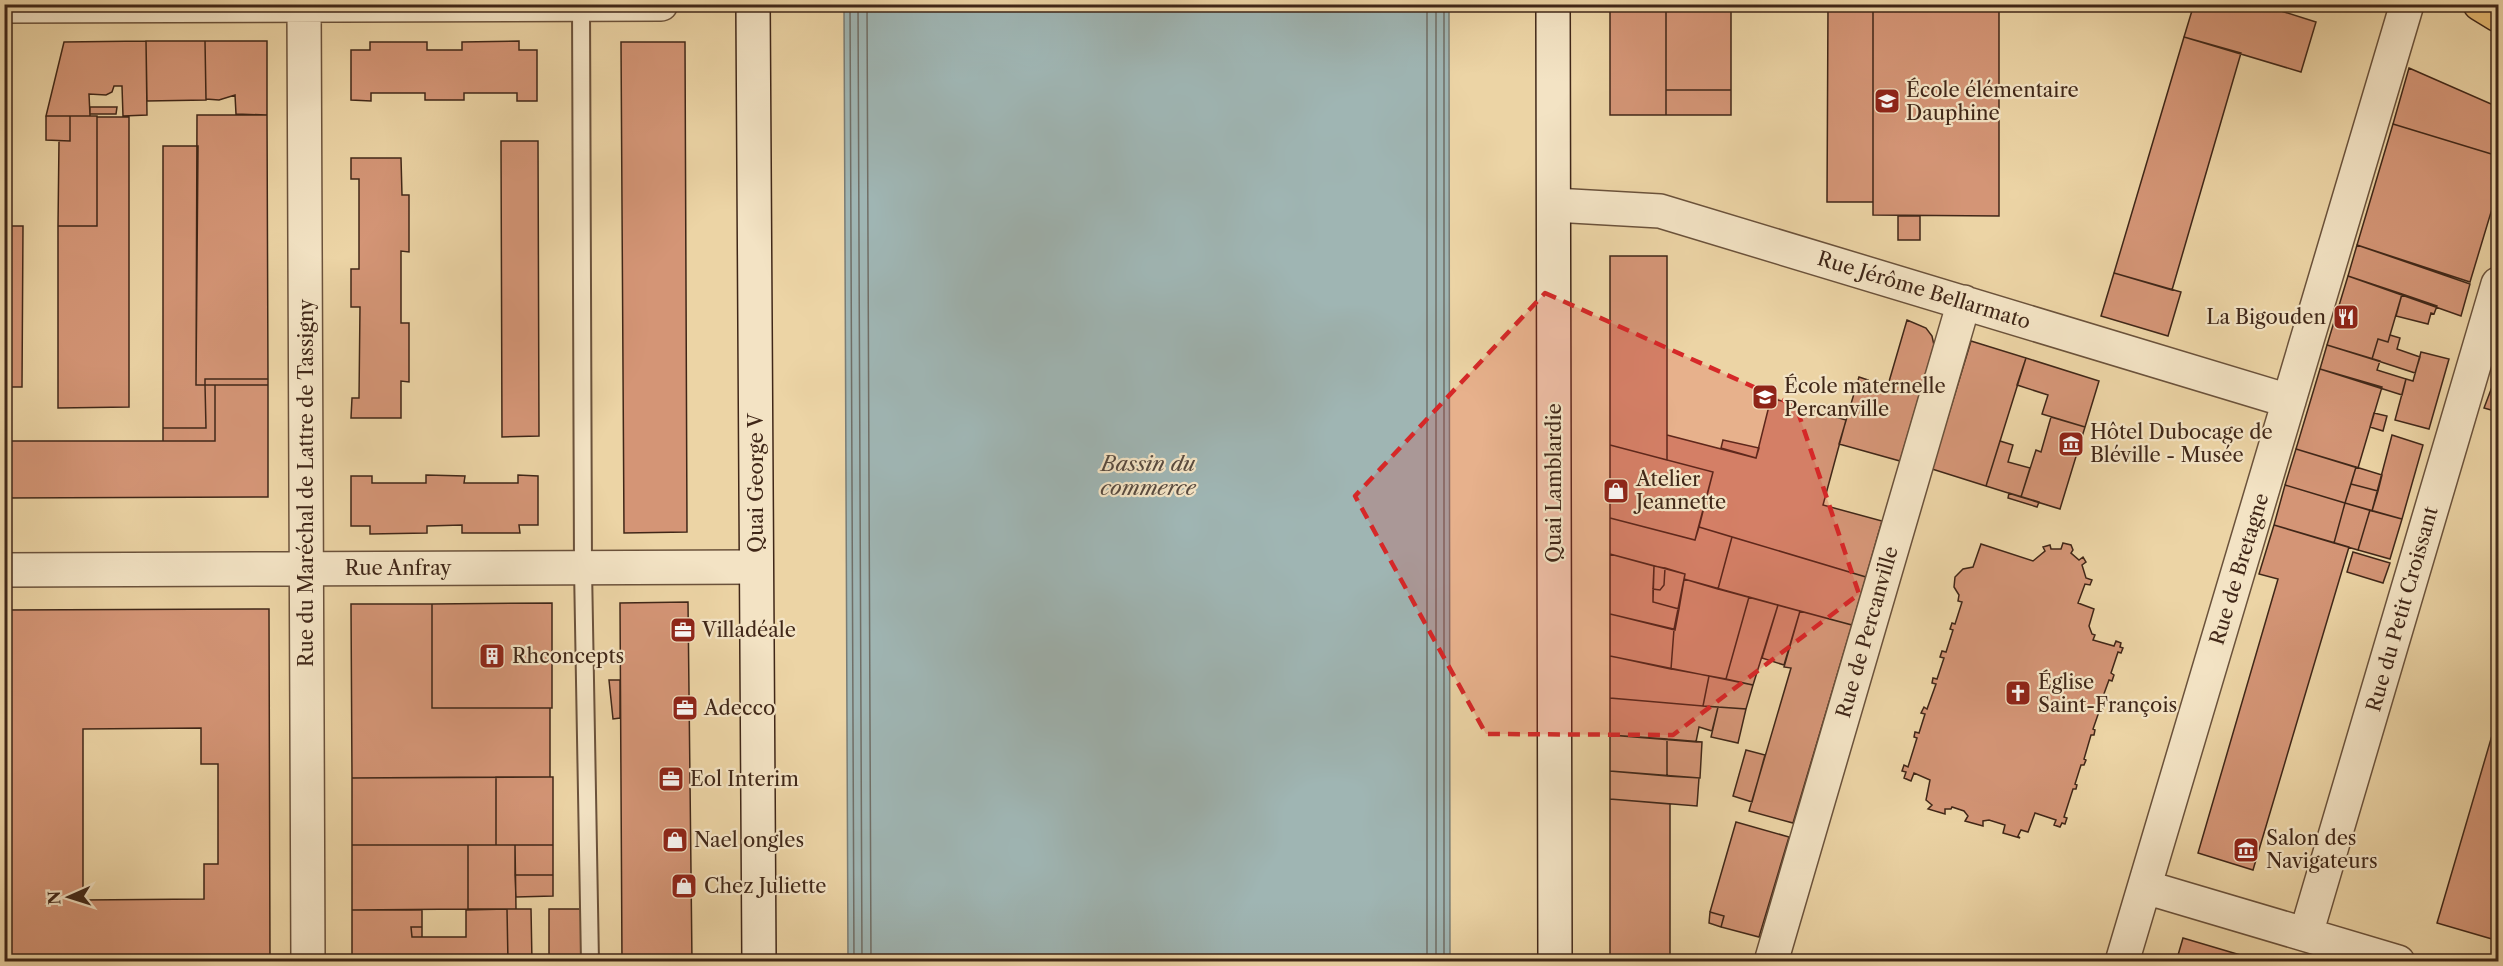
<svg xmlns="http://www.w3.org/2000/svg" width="2503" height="966" font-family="'Libre Caslon Text',serif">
<rect width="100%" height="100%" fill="#ecd4a5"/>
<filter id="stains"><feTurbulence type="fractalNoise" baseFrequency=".00333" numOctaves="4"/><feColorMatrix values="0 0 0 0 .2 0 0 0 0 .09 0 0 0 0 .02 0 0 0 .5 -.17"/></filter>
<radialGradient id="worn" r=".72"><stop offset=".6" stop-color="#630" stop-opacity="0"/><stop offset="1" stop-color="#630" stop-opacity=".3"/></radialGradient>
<path fill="#9fb5b3" stroke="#797c75" stroke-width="1.5" d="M844,5h605l1,956h-602z"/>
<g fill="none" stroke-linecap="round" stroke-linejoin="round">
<path stroke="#706e66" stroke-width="1.5" d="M850,4l4,958
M858,4l4,958
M867,4l4,958
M1427,4v958
M1436,4v958
M1444,4v958"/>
</g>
<path fill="#d49576" stroke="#402718" stroke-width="1.5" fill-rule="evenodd" d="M1610,4h56v111h-56z
M1873,4h126v212l-126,-1z
M2194,4h65l57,18 -15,50 -117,-35z
M1828,6h45v196h-46z
M1666,11h65v79h-65z
M2184,37l57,16 -69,237 -58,-17z
M146,41l1,74 -24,1 -1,-30h-8l-2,6 -6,3 -17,-1 1,22h-44l18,-74z
M146,41h59l1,59 -59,1z
M205,41h62v74l-31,-1 -1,-19 -16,5 -13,-1z
M519,41v9h18v51h-20v-8h-53v7h-39v-7h-54v8l-20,-1v-50h19v-8h57v8h35v-8z
M621,42h64l2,490 -63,1z
M2409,68l89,39v49l-105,-32z
M1666,90h65v25h-65z
M90,107h27l-1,7h-26z
M197,115h70l1,264h-63v6h-9z
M46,116h24v25l-24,-1z
M70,116h27v110h-39l1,-85h11z
M97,117h32v290l-71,1v-182h39z
M2393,124l105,32v33l-28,93 -113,-37z
M501,141h37l1,295 -37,1z
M163,146h35l-2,239h9l1,43h-43z
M351,158h50l1,37h7v57l-8,-1v72h8v59l-8,-1v37h-50l1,-20h7l1,-91h-9v-38h8v-90h-8z
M1898,216h22v24h-22z
M4,226h19l-1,161h-18z
M2357,245l113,39 -9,32 -113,-40z
M1610,256h57v204l-57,-15z
M2114,273l67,19 -13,44 -67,-20z
M2348,276l54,18 -14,48 -10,-3 -6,20 -45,-14z
M2402,294l35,12 -3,8 -3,-1 -3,11 -32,-8z
M1907,320l19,8 6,8 2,9 -34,116 -61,-17 20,-67 9,3 -1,3 16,4 1,-3 4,1z
M2390,335l10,3 -3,11 23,8 -5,16 -43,-14 6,-20 10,3z
M1971,341l55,17 -40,128 -54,-17z
M2327,345l53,16 -3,9 29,9 -4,16 -82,-26z
M2421,352l28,7 -20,70 -34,-9 11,-41 7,2z
M2026,358l73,23 -14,46 -43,-13 6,-19 -31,-10z
M2320,369l62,18 -24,81 -62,-19z
M205,379h63v6h-63z
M205,385h10v56h-52v-13h43z
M215,385h53v112l-264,1v-57h211z
M2492,387l6,2v23l-14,-4z
M1771,398l75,22 -23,85 59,16 -16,56 -167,-50 14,-55 -46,-12v-25l89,23z
M2374,413l13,3 -4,15 -13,-4z
M2051,417l34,10 -25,82 -39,-12 15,-47 5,2z
M2392,435l31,10 -21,74 -30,-8z
M1723,440l36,8 -3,10 -35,-10z
M2000,441l13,4 -5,17 22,6 -9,29 -35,-11z
M1610,445l103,27 -18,68 -85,-22z
M2296,449l60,18 -11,36 -60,-18z
M2356,467l26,8 -4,16 -27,-7z
M426,475l39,1 -1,7h54v-8l20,1v49h-19l1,8h-58v-8l-35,1v7l-57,1v-8h-19v-50h21v7h54z
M2351,484l27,7 -6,20 -27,-8z
M2285,485l60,18 -11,40 -60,-18z
M2009,493l30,9 -2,5 -29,-9z
M2345,503l25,7 -12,40 -24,-7z
M2370,510l32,9 -12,40 -32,-9z
M1610,518l85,22 4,-13 33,10 -14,52 -34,-10 1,-5 -75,-20z
M2274,525l75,22 -96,323 -55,-17 80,-274 -19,-5z
M1732,537l134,40 -14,48 -134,-36z
M2063,543l8,2 2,5 -2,3 8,7 4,-3 3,5 -4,3 4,13 6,2 -2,5 -5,-1 -7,19 16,6 -5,17 3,8 3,1 -2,5 21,6 2,-5 5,2 -1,4 3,1 -2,5 -3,-1 -7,21 3,2 -2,6 -3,-1 -8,22 3,1 -1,5 -2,-2 -8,23 2,1 -1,5h-3l-7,24 2,1 -2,5h-3l-6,19 2,1 -1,4h-3l-9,28 3,1 -2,6 -3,-1 -2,4 -6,-2 2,-5 -21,-7 -7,19 -7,-2 -3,6 2,2 -17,-5 2,-8 -16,-5 -6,1v5l-18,-5 3,-5 -4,-5 -12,-4 -1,2h-6v5l-17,-5 4,-4 -6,-5 4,-20 -16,-7 -3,8 -7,-3 2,-6 -4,-1 2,-6 4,2 9,-29 -3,-1 1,-5 4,1 6,-19 -4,-1 3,-6 3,2 9,-25 -4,-1 1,-5 4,1 7,-21 -4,-1 2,-6 4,1 7,-22 -3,-1 2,-6 3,1 7,-22 -4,-1 1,-6 -5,-8 1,-10 8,-8 10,-2 8,-23 52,17 12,-10 -2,-4 7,-2 1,4h10z
M2353,552l37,11 -7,20 -36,-11z
M1610,554l44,12 -1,36 26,7 -4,21 -65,-16z
M1654,566l11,2 -1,17 -4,5 -7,-1z
M1665,568l20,6 -6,35 -26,-7v-13l7,1 4,-5z
M1684,579l65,18 -23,82 -55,-10 3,-40z
M1749,597l29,8 -25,80 -27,-6z
M688,602l4,360h-70l-2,-359z
M552,603v105h-120v-104z
M351,604h81v104h118v69l-198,1z
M1778,605l22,6 -16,54 -22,-7z
M269,609l1,353h-266v-352zM201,728v36h17v100h-14v35l-121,1v-171z
M1800,611l52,14 -59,198 -44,-12 42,-143 -7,-1z
M1610,614l64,15 -3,40 -61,-13z
M1610,656l99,20 -6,30 -93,-8z
M1709,676l44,9 -7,24 -43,-3z
M609,680h11v38l-7,1z
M1610,698l93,8 15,1 -6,24 -13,-4 -3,15 -86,-7z
M1718,707l28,2 -8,34 -27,-6z
M2498,715v202l-6,22 -55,-16z
M1610,735l57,4v37l-57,-5z
M1667,739l35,3 -2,36 -33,-2z
M1746,750l19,5 -13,47 -19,-6z
M1610,771l89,7 -2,28 -87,-7z
M496,777h57v68h-57z
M496,777v68h-144v-67z
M1610,799l60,5v158h-60z
M1736,822l53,15 -30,100 -38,-10 3,-11 -14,-4z
M352,845h116v64l-116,1z
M468,845h47l1,64h-48z
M515,845h38v30h-38z
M515,875h38v21l-37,1z
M507,909h24l1,53h-24z
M507,909l1,53h-156v-52h70v17h-11l1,10h54v-27z
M549,909h34v53h-34z
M1710,912l14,4 -3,11 -12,-4z
M411,927h11v10h-10z
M2183,938l81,24h-88z
M1670,957h38v5h-38z"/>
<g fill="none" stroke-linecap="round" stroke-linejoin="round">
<g stroke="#6b523b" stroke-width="20">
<path id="lane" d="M581,4l2,564 7,394"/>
</g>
<g stroke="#6b523b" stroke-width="36">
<path id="street" d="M304,4l4,958
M4,6l657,-2
M1554,205l106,6 629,190
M4,570l752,-3
M2145,887l253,75
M2306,934l192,-650
M1771,962l193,-660
M2122,962l285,-958"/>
</g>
<g stroke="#402718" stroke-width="36">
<path id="secondary" d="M753,4l6,958
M1553,4l2,958"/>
</g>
<g stroke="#402718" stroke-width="36">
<path id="primary" d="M2480,4l18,11"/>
</g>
<use href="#lane" stroke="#f3e3c4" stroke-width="16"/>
<use href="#street" stroke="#f3e3c4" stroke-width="33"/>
<use href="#secondary" stroke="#f3e3c4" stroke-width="33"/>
<use href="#primary" stroke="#e6ba72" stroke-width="33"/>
</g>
<path fill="#d62828" fill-opacity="0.2" stroke="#d62828" stroke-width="4.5" stroke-dasharray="12 8" stroke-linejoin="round" d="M1545,293l251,113 63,188 -186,141 -187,-1 -131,-238z"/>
<defs>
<g id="school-square" transform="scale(1.35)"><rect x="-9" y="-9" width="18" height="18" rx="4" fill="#8f2418" stroke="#f3e3c4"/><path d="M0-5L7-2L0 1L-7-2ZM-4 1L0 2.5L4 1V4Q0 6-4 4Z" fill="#fff"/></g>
<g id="restaurant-square" transform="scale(1.35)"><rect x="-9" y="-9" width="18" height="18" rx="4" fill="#8f2418" stroke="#f3e3c4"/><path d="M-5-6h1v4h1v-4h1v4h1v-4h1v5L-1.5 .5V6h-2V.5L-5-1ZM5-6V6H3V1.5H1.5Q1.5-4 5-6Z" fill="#fff"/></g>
<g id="museum-square" transform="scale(1.35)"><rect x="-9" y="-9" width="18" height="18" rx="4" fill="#8f2418" stroke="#f3e3c4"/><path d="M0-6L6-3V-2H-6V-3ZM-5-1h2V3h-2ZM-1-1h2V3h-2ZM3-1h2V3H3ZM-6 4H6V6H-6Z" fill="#fff"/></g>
<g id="shop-square" transform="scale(1.35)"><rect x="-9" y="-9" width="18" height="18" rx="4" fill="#8f2418" stroke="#f3e3c4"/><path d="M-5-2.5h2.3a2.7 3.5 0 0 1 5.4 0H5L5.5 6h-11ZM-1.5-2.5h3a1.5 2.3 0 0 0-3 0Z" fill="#fff"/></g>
<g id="office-square" transform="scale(1.35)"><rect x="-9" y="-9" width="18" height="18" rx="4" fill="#8f2418" stroke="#f3e3c4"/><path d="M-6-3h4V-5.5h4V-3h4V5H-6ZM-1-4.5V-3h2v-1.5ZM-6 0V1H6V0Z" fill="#fff"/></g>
<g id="building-square" transform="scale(1.35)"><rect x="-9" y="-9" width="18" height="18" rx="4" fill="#8f2418" stroke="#f3e3c4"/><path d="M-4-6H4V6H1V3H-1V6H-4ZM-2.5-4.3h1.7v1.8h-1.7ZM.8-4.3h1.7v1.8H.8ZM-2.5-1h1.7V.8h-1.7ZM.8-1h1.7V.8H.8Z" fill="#fff"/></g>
<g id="church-square" transform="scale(1.35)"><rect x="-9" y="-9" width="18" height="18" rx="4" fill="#8f2418" stroke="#f3e3c4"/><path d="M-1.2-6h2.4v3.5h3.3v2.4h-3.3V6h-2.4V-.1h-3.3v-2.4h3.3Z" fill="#fff"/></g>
</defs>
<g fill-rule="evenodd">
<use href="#school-square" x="1887" y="101"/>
<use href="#restaurant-square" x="2346" y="317"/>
<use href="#school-square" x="1765" y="397"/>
<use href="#museum-square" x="2071" y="444"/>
<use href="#shop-square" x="1616" y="491"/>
<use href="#office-square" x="683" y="630"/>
<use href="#building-square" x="492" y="656"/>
<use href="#church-square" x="2018" y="693"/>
<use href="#office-square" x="685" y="708"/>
<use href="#office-square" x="671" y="779"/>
<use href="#shop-square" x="675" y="840"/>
<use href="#museum-square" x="2246" y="850"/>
<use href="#shop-square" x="684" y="886"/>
</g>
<g text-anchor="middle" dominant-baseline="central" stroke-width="4.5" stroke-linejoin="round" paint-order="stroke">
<g font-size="20" fill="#402718" stroke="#f3e3c4" text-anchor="start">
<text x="1906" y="90">École élémentaire<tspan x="1906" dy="23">Dauphine</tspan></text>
<text x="2326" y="317" text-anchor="end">La Bigouden</text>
<text x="1784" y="386">École maternelle<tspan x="1784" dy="23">Percanville</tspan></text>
<text x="2090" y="432">Hôtel Dubocage de<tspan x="2090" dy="23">Bléville - Musée</tspan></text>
<text x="1636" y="479">Atelier<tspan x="1636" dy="23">Jeannette</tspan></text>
<text x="702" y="630">Villadéale</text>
<text x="512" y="656">Rhconcepts</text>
<text x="2038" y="682">Église<tspan x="2038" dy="23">Saint-François</tspan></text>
<text x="704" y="708">Adecco</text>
<text x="690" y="779">Eol Interim</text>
<text x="2266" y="838">Salon des<tspan x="2266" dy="23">Navigateurs</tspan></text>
<text x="694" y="840">Nael ongles</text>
<text x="704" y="886">Chez Juliette</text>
</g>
<g font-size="20" fill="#402718" stroke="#f3e3c4">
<text transform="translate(1924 290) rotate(17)">Rue Jérôme Bellarmato</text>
<text transform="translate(306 483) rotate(-90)">Rue du Maréchal de Lattre de Tassigny</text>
<text transform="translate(756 483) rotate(-90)">Quai George V</text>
<text transform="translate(1554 483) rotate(-90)">Quai Lamblardie</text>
<text x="398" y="568">Rue Anfray</text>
<text transform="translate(2239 569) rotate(-73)">Rue de Bretagne</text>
<text transform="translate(2402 609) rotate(-74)">Rue du Petit Croissant</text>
<text transform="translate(1867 632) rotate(-74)">Rue de Percanville</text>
</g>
<g font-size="21" font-style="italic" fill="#584a3f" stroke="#f3e3c4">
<text x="1148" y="463">Bassin du<tspan x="1148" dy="24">commerce</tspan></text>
</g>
</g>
<rect width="2503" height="966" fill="none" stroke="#ecd4a5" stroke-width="24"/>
<rect x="6" y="6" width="2491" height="954" fill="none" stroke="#402718" stroke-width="3"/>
<rect x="12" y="12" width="2479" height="942" fill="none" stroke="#402718" stroke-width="1.5"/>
<g transform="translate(69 897) rotate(267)" stroke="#f3e3c4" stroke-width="4.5" paint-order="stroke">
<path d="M0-4.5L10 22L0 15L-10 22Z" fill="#402718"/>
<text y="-9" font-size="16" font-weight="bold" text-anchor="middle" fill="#402718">N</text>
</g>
<rect width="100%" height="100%" filter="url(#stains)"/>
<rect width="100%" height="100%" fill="url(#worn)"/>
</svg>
